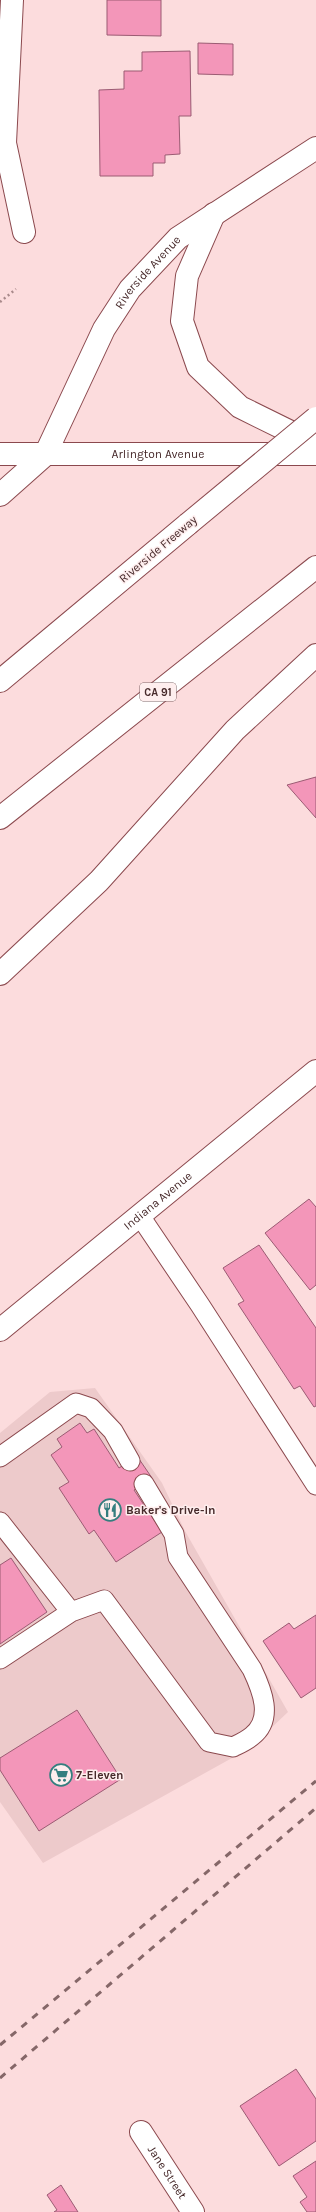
<svg xmlns="http://www.w3.org/2000/svg" width="316" height="2212" font-family="Karla,sans-serif">
<rect width="100%" height="100%" fill="#fcdcdd"/>
<path fill="#edcacb" d="M95,1388l67,95 23,48 103,181 -38,36 -207,115 -43,-61v-369l50,-41z"/>
<path fill="#f396b9" stroke="#9b5b73" d="M107,0h54v36l-54,-1z
M198,43l35,1v31l-35,-1z
M190,51l1,65h-12l1,38 -15,1v8h-12v13h-53l-1,-86 25,-1v-18h18v-19z
M316,777v41l-29,-33z
M309,1199l7,8v78l-6,5 -45,-57z
M259,1245l57,83v78l-2,1 -14,-21 -6,3 -56,-85 6,-3 -21,-33z
M80,1423l7,10 7,-4 25,39 18,-12 15,22 -18,12 28,42 -46,30 -22,-32 -5,4 -30,-46 10,-6 -18,-27 11,-8 -5,-8z
M11,1558l36,54 -47,32v-79z
M316,1615v73l-15,10 -38,-57 26,-18 5,6z
M77,1710l44,69 -82,52 -39,-61v-12z
M296,2069l20,30v42l-37,25 -39,-60z
M316,2161v51h-9l-7,-10 7,-5 -14,-21z
M61,2185l17,27h-24l3,-2 -10,-15z"/>
<g fill="none" stroke-linecap="round" stroke-linejoin="round">
<g stroke="#8b494e" stroke-width="21">
<path id="lane" d="M140,1216l60,89 116,180
M0,1457l76,-54 15,5 22,23 17,30
M0,1522l71,90 -71,47
M71,1612l33,-12 105,142 24,5c6,-3 13,-6 19,-11 22,-17 10,-46 0,-67l-74,-112 -4,-23 -30,-50"/>
</g>
<g stroke="#8b494e" stroke-width="24">
<g id="street">
<path d="M12,0l-7,143 19,89"/>
<path id="s1" d="M141,2132l52,80"/>
</g>
</g>
<g stroke="#8b494e" stroke-width="24">
<g id="primary">
<path d="M214,214l-27,62 -5,45 16,46 42,40 71,35"/>
<path id="s2" d="M0,454h316"/>
<path id="s3" d="M45,455l59,-126 26,-40 48,-51 138,-90"/>
<path id="s4" d="M0,1330l316,-259"/>
</g>
</g>
<g stroke="#8b494e" stroke-width="24">
<path id="highway" d="M0,495l45,-40
M0,681l188,-157
M0,818l316,-251
M0,974l99,-93 136,-151 81,-75"/>
</g>
<path stroke="#a98a8b" stroke-width="2.5" stroke-dasharray="2 3" stroke-linecap="butt" d="M0,302l16,-13"/>
<use href="#lane" stroke="#fff" stroke-width="19"/>
<use href="#street" stroke="#fff" stroke-width="22"/>
<use href="#primary" stroke="#fff" stroke-width="22"/>
<use href="#highway" stroke="#fff" stroke-width="22"/>
<path stroke="#856768" stroke-width="3" stroke-dasharray="7 7" stroke-linecap="butt" d="M0,2045l316,-264
M0,2078l316,-270"/>
<g stroke="#8b494e" stroke-width="24" stroke-linecap="butt">
<path id="highway-bridge" d="M188,524l128,-106"/>
</g>
<use href="#highway-bridge" stroke="#fff" stroke-width="22"/>
</g>
<defs>
<g id="restaurant-ring" transform="scale(1.15)"><circle r="9.5" fill="#feeeee" stroke="#357e7f" stroke-width="1.5"/><path d="M-5-6h1v4h1v-4h1v4h1v-4h1v5L-1.5 .5V6h-2V.5L-5-1ZM5-6V6H3V1.5H1.5Q1.5-4 5-6Z" fill="#357e7f"/></g>
<g id="supermarket-ring" transform="scale(1.15)"><circle r="9.5" fill="#feeeee" stroke="#357e7f" stroke-width="1.5"/><path d="M-6-5.5h2.5l.6 2H6L4.5 2H-2.5L-4.4-4H-6ZM-1.5 3.2a1.3 1.3 0 1 0 .1 0ZM3 3.2a1.3 1.3 0 1 0 .1 0Z" fill="#357e7f"/></g>
</defs>
<g fill-rule="evenodd">
<use href="#restaurant-ring" x="110" y="1510"/>
<use href="#supermarket-ring" x="61" y="1775"/>
</g>
<g text-anchor="middle" dominant-baseline="central" stroke-width="3" stroke-linejoin="round" paint-order="stroke">
<rect fill="#feeeee" stroke="#7e6566" stroke-width="1" x="140" y="683" width="36" height="18" rx="3"/>
<g font-size="11" font-weight="bold" fill="#472a2b">
<text x="158" y="692">CA 91</text>
</g>
<g font-size="12" fill="#472a2b" stroke="#feeeee">
<text stroke="none"><textPath href="#s3" startOffset="211">Riverside Avenue</textPath></text>
<text stroke="none"><textPath href="#s2" startOffset="158">Arlington Avenue</textPath></text>
<text transform="translate(158 549) rotate(-40)">Riverside Freeway</text>
<text stroke="none"><textPath href="#s4" startOffset="204">Indiana Avenue</textPath></text>
<text stroke="none"><textPath href="#s1" startOffset="48">Jane Street</textPath></text>
</g>
<g font-size="12" font-weight="bold" fill="#472a2b" stroke="#feeeee" text-anchor="start">
<text x="126" y="1510">Baker's Drive-In</text>
<text x="76" y="1775">7-Eleven</text>
</g>
</g>
</svg>
